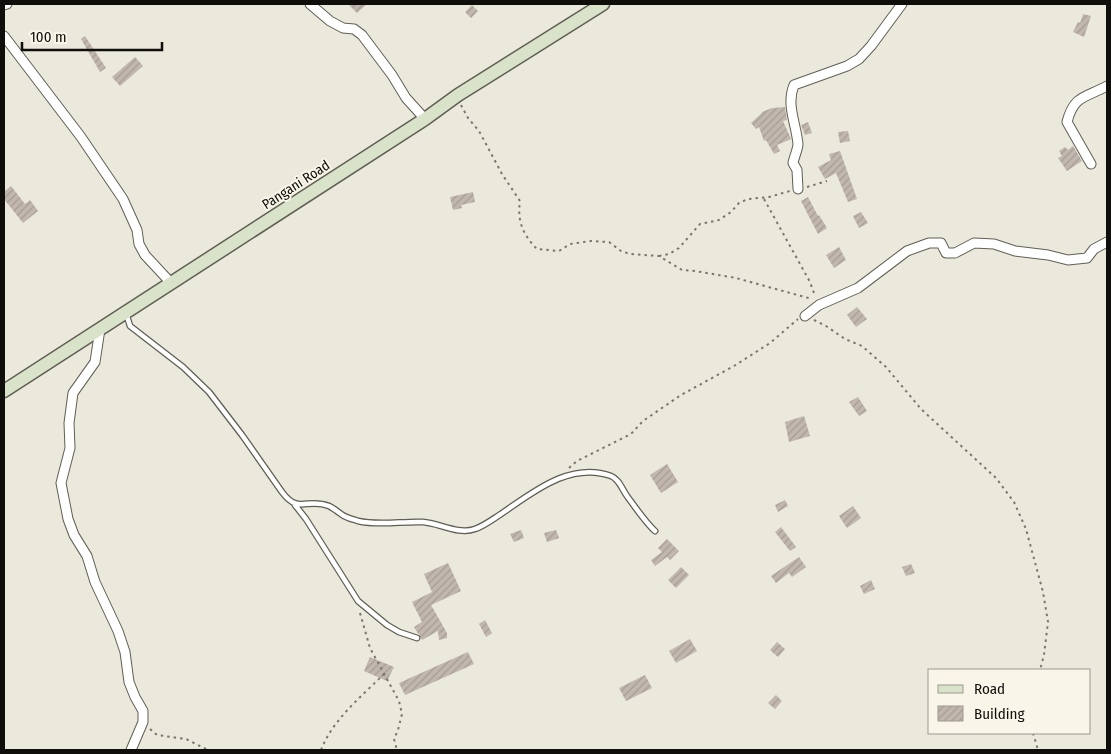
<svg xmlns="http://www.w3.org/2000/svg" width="1111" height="754" font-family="'Fira Sans Condensed',sans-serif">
<defs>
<pattern id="building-hatch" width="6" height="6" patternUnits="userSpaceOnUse" patternTransform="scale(1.25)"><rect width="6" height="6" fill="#c1b7ae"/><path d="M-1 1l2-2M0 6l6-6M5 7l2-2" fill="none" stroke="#a59c94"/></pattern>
</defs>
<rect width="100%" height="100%" fill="#ebe8dc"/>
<path fill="url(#building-hatch)" d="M348,4h19l-10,9z
M472,5l6,6 -7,7 -6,-6z
M1083,14l8,2 -7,21 -11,-5 5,-10 2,1z
M85,36l21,32 -6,4 -19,-33z
M135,57l8,9 -23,20 -8,-9z
M785,107l2,13 -4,1 8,18 -14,6 3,6 -6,3 -8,-14 -2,1 -5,-14 -3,2 -5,-6 11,-10v-1l10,-4z
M808,122l4,11 -7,2 -4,-10z
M848,131l2,10 -10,2 -2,-11z
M1073,146l9,15 -15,10 -9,-13 4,-2 -3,-5 6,-4 3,3z
M840,151l17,48 -9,3 -12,-29 -11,6 -7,-12 13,-7 -2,-6z
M11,186l14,18 5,-4 8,11 -15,12 -19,-24v-7z
M473,192l2,10 -14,3 1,3 -9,2 -3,-13z
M808,197l10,19 1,-1 8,13 -9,6 -17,-33z
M861,212l7,11 -9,5 -6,-12z
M839,247l7,13 -12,8 -8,-13z
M857,307l10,12 -11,8 -9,-12z
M858,397l9,14 -8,5 -10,-14z
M804,416l6,20 -21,6 -4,-20z
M667,464l11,18 -17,11 -11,-18z
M785,500l3,6 -10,6 -3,-7z
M853,506l8,12 -14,10 -8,-12z
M781,527l15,20 -6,4 -15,-19z
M521,530l3,8 -10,4 -4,-8z
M556,530l3,8 -12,4 -3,-9z
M667,539l12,12 -9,9 -3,-3 -12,9 -4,-6 11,-8 -4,-4z
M799,557l7,10 -14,10 -3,-4 -13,10 -5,-7z
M448,563l13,28 -30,14 16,28v5l-8,2 -1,-9 -16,9 -8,-13 8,-5 -10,-20 20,-10 -8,-18z
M911,564l4,9 -9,3 -4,-9z
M681,567l8,8 -13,13 -8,-8z
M871,580l4,9 -11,5 -4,-8z
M485,620l7,13 -6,4 -7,-13z
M690,639l7,12 -21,12 -7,-12z
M777,642l8,7 -7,8 -8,-7z
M468,652l6,12 -69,31 -6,-12z
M370,657l24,10 -7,14 -23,-10z
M645,675l7,13 -26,13 -7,-13z
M776,695l6,6 -7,8 -7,-6z"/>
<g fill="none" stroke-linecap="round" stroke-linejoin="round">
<g stroke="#615e54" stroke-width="7">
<path id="service" d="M126,313l4,13 53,41 26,25 33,43 40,57c17,23 25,5 47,14 4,2 8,5 12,8 5,4 11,5 17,7 21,5 44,0 65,1 16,1 35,13 52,7 9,-3 18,-10 26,-15 31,-21 69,-53 110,-38 8,3 11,13 16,20 8,11 19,27 28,35
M295,505l11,14 52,82 29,24 12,7 18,6"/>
</g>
<g stroke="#615e54" stroke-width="11">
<path id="minor" d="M310,4l20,17 13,7 11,1 8,6 30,40 14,23 19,21
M4,5l3,-1
M4,36l77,101 42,62 14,31 2,14 6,11 26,28
M1091,164l-24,-42c7,-27 18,-24 40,-36
M798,189l-1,-19 -4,-7c1,-6 5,-14 5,-19 -2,-21 -12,-39 -4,-59l53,-19 12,-7 12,-13 31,-42
M805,316l14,-11 39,-17 49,-37 22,-8h12l5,10h9l19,-10 20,1 21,7 33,4 20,5 19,-2 7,-9 13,-7
M100,329l-5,33 -22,31 -4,30 1,25 -9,35 7,36 6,16 13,21 8,26 23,49 7,21 4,30 6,15 8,14v11l-12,28"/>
</g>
<g stroke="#615e54" stroke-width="15">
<path id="secondary" d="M4,391l421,-272 33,-24 145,-91"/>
</g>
<path stroke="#79776f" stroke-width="2" stroke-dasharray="2.5 4" stroke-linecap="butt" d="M461,105l7,13 11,13 23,43 18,27c-3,20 3,34 17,48l22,2 11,-7 21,-3 18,1 12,9 9,3 29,2 23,14 13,1 41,7 76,21
M807,187l20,-6
M764,199l46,83 5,14
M659,256l10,-2 10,-6 21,-24 19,-4 12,-8 8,-9 9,-4 21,-2 21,-6
M814,320l12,6 19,13 17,7 24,21 35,42 75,69 18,24 12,27 17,63 5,30 -4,33 -4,15
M569,468l8,-7 54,-27 12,-13 38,-26 53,-29 36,-23 28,-24
M360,613l10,35 29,53 3,13 -4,16 -4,9 3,11
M150,729l7,6 29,4 22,11
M1033,733l5,17
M321,750c12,-31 41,-54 64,-77"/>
<use href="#service" stroke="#fff" stroke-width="4.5"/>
<use href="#minor" stroke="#fff" stroke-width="9"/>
<use href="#secondary" stroke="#d8e3c9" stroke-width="12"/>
</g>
<g text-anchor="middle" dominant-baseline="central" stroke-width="4" stroke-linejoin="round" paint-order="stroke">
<g font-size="14" fill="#0f0e0a" stroke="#f9f6e9">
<text transform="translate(296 185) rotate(-33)">Pangani Road</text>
</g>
</g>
<rect width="1111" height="754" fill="none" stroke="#0f0e0a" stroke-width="10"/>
<rect x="928" y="669" width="162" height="65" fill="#f9f6e9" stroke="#9b9990"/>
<rect x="938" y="685" width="25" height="8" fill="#d8e3c9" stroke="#9b9990"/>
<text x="974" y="694" font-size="15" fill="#0f0e0a">Road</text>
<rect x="938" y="706" width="25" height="15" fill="url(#building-hatch)" stroke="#9b9990"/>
<text x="974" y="719" font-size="15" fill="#0f0e0a">Building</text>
<path d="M22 42v8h140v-8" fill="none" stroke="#0f0e0a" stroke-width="2.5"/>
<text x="30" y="42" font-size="15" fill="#0f0e0a" stroke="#f9f6e9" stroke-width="4" paint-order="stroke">100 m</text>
</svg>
